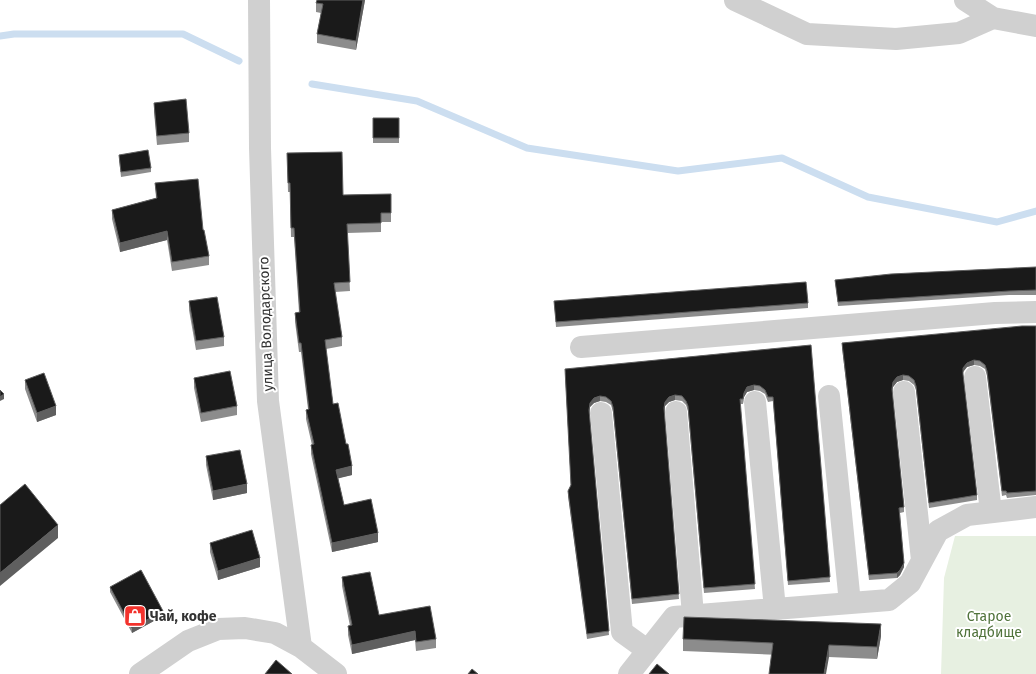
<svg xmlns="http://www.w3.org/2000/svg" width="1036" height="674" font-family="'Fira Sans',sans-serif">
<rect width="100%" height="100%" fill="#fff"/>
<path fill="#e7f0e1" d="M955,536h81v138h-95l3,-96z"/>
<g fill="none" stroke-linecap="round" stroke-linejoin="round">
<path stroke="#ccdef0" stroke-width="7" d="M0,36l14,-2h169l56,27
M312,84l105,17 110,47 151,23 104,-13 86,39 129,25 39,-11"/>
<path stroke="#d0d0d0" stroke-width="22" d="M259,0l1,148 8,253 33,246
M735,0l72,34 89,5 63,-6 34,-15
M965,0l28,18 43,8
M581,347l414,-34 41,-1
M975,377l16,135
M904,392l18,168
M829,396l21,207
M755,402l20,207
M676,412l17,203
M601,413l21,219 25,18
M140,674l48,-33 30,-12 27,-1 30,5 26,14 35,27
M629,674l45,-57 215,-17 21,-17 28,-52 29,-16 69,-8"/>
</g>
<path fill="#8c8c8c" d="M365,0l-9,50 -39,-7v-9l4,-21 -5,-1v-9z
M154,103l35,30v9l-32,3 -3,-33z
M373,118h26v25h-26z
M287,153l56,42 48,-1v28h-10v10l-34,1 3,58 -15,1 7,45v9l-16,3 7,55 19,71 -14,3 6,27 34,37 -46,10 -21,-98v-9h1l-6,-26v-9l2,-1 -7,-57h-2l-4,-30v-9l4,-1 -5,-75h-3l-1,-45h-2z
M119,155l32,13v4l-30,5 -2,-18z
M155,183l48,47 6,26v9l-37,6 -5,-31 -47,12 -8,-33v-9l44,-12z
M1036,267v28h-27l-171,11 -3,-26z
M189,301l35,36v9l-28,4 -7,-40z
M554,301l254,2v5l-252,19z
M1036,326v169l-29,3 -1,-3 -4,1 -15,-120 -2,-7 -5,-3 -6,-1 -7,2 -4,5v4l14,119v5l-48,8 -13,-118 -2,-5 -5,-4 -6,-1 -6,2 -4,5 -1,5 12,115v5l-4,1 4,54 -4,8 -3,3 -28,2 -27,-233v-4z
M811,345l19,237 -42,3 -15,-184 -5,1 -3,-8 -5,-3 -6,-1 -7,2 -3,5 -1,7h-3l15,185 -51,4 -16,-182 -2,-6 -4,-4 -7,-1 -6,2 -4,4 -1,6 15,187 -47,5 -19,-192 -2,-7 -5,-3 -6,-1 -6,2 -4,4 -1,6 20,222 -22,4 -19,-143v-5l3,-6 -6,-112z
M194,378l43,28v9l-36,7 -7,-34z
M25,380l31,35 -19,7 -12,-33z
M206,456l41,37 -34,7 -7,-35z
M210,543l50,24 -42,13 -8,-28z
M342,577l37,38 57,24v9l-20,3 -1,-11 -63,14 -4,-19v-9h2l-8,-40z
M110,587l53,29 -31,17 -22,-41z
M881,636l-4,23 -194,-8v-12z"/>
<path fill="#5f5f5f" d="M363,0h2l-9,50v-9z
M167,231v9l-47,12v-9z
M974,360v5l-7,2 -4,5v6v-10l4,-5z
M903,375v5l-6,2 -4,5 -1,6 1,-11 4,-5z
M754,385v5l-7,2 -3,5 -1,7 1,-11 3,-6z
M4,394v5l-4,2v-4z
M675,395v5l-6,2 -4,4 -1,7v-5l1,-6 4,-5z
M600,396v5l-6,2 -4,4 -1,7v-4l1,-7 4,-5z
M56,406v9l-19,7v-9z
M352,466v9l-16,4v-9z
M247,484v9l-34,7v-9z
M58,525v13l-58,48v-13z
M378,533v9l-46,10v-9z
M260,558v9l-42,13v-9z
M904,563v4l-4,8 -3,3v-5z
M163,611v5l-31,17v-5z
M881,624v12l-4,23v-12z
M415,631v9l-63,14v-9z
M829,645v12l-3,17h-2z"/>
<path fill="#1a1a1a" stroke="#5f5f5f" d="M317,0h46l-7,41 -39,-7 6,-30 -7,-1z
M186,99l3,34 -32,3 -3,-33z
M373,118h26v20h-26z
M148,150l3,18 -30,4 -2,-17z
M342,152l1,43 48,-1v19h-10v10l-34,1 3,58 -16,1 8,54 -17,3 8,64 5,-1 8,41h2l4,22 -16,4 8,35 27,-6 7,34 -46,10 -21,-98 3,-1 -8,-34 3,-1 -8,-66h-2l-4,-30 5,-1 -6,-84h-3l-1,-45h-2l-1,-30z
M198,179l5,51h1l5,26 -37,6 -5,-31 -47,12 -8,-33 45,-12 -2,-15z
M1036,267v23l-27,1 -171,11 -3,-22 56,-6z
M806,282l2,21 -252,19 -2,-21z
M217,297l7,40 -28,4 -7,-40z
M1022,326h14v165l-29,2 -1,-2h-4l-15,-120 -2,-6 -5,-4 -6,-1 -7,3 -4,5v6l14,121 -48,8 -13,-117 -2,-6 -5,-4 -6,-1 -6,2 -4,5 -1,7 12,118 -5,1 5,55 -4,7 -3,3 -28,2 -27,-232z
M811,345l19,232 -42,4 -15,-184h-5l-3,-7 -5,-4 -6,-1 -7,2 -3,6 -1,6h-3l15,185 -51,4 -16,-182 -2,-5 -4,-5 -7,-1 -6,2 -4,5 -1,6 15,186 -47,5 -19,-192 -2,-6 -5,-4 -6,-1 -6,2 -4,5 -1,7 20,221 -22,3 -19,-143 3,-6 -6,-116z
M230,371l7,35 -36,7 -7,-35z
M44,373l12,33 -19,7 -12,-33z
M0,390l4,4 -4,3z
M240,450l7,34 -34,7 -7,-35z
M25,484l33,41 -58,48v-68z
M252,530l8,28 -42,13 -8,-28z
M141,570l22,41 -31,17 -22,-41z
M370,572l9,43 51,-9 6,33 -20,3 -1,-11 -63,14 -4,-19 4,-1 -10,-48z
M684,617l197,7 -4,23 -48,-2 -5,29h-55l4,-31 -90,-4z
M276,660l16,14h-27z
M657,664l12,10h-20z
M472,669l6,5h-10z"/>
<defs>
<g id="shop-square" transform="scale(1.15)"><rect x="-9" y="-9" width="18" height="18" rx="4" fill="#f2322c" stroke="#fff"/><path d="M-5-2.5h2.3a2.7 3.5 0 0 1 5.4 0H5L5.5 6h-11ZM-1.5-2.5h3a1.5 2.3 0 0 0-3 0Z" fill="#fff"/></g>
</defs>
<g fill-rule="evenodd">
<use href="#shop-square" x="135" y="616"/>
</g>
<g text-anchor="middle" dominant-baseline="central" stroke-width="4" stroke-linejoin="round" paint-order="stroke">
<g font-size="14" fill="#333" stroke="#fff">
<text transform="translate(266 324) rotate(-92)">улица Володарского</text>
</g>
<g font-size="14" font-weight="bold" fill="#333" stroke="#fff" text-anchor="start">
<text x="150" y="616">Чай, кофе</text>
</g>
<g font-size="14" fill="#50733b" stroke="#fff">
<text x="989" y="616">Старое<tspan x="989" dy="16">кладбище</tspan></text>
</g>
</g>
</svg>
